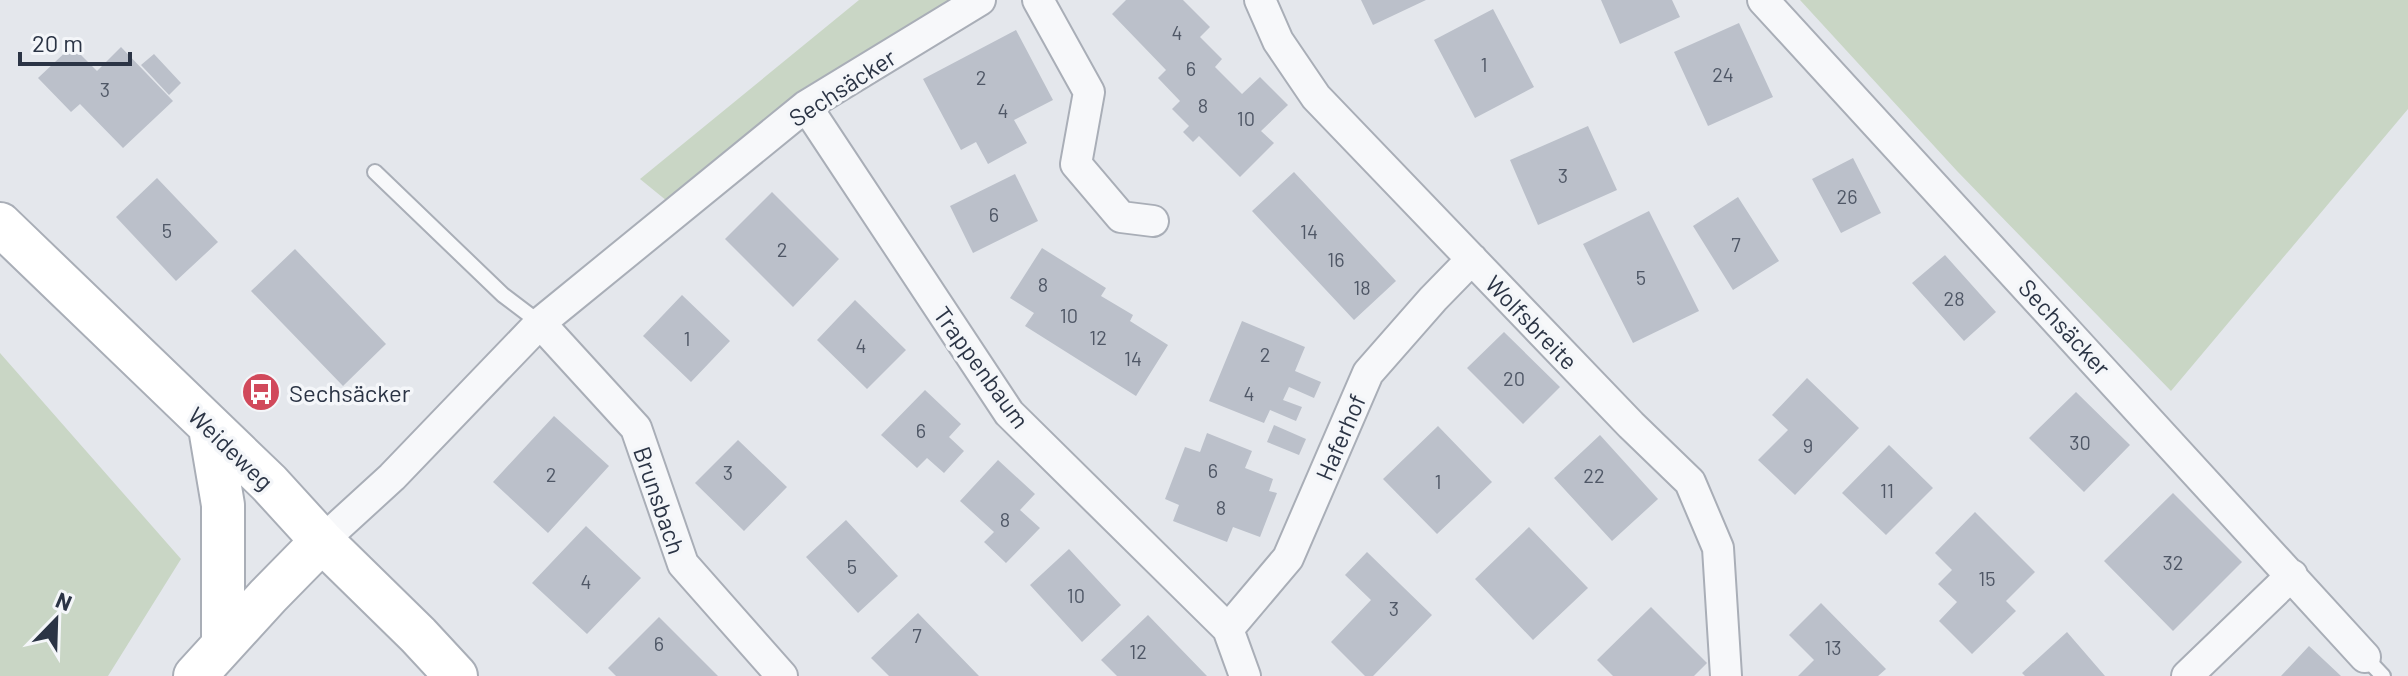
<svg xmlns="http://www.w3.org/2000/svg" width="2408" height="676" font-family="Barlow,sans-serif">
<rect width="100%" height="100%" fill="#e4e7ec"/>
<path fill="#c9d6c5" d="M859,0h93l-150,89 -135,112 -27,-22z
M1800,0h608v109l-237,282 -214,-220z
M0,353l181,206 -73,117h-108z"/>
<path fill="#bbc0ca" d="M1126,0h57l27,27 -10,10 22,22 -7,8 27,27 18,-17 28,28 -27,26 13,12 -34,34 -41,-41 -6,6 -10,-10 6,-6 -17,-17 8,-8 -22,-23 8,-8 -54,-56z
M1361,0h65l-53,25z
M1601,0h71l8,17 -60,27z
M1493,9l41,78 -59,31 -41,-78z
M1739,23l34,74 -65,29 -34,-74z
M1016,30l37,70 -39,20 13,23 -39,21 -12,-22 -15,8 -38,-71z
M72,46l25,25 24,-24 52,54 -50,47 -43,-44 -9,8 -33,-34z
M154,54l27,29 -12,12 -28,-30z
M1588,126l29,64 -79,35 -28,-65z
M1853,158l28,55 -40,20 -29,-54z
M1294,172l102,109 -42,39 -102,-109z
M1015,174l23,47 -65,32 -23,-47z
M157,178l61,64 -42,39 -60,-64z
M772,192l67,67 -46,48 -68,-68z
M1738,197l41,64 -46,29 -40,-64z
M1649,211l50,100 -66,32 -50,-99z
M1042,248l64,40 -5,8 32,19 -3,6 38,24 -32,51 -111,-70 9,-13 -24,-15z
M295,249l91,95 -43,42 -92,-95z
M1945,255l51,57 -32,29 -52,-58z
M682,295l48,46 -39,41 -48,-46z
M855,300l51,50 -39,39 -50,-49z
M1242,321l63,26 -10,24 26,11 -7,16 -25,-11 -6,13 19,7 -6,14 -26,-11 -6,13 -55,-22z
M1504,332l56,55 -37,37 -56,-56z
M1807,378l52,50 -64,67 -37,-35 30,-30 -16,-15z
M925,390l36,34 -12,13 15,14 -20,22 -17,-15 -10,10 -36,-33z
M2076,392l54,53 -46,47 -55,-54z
M554,416l55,50 -61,67 -55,-51z
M1274,425l32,14 -7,16 -32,-13z
M1438,426l54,56 -55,52 -54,-55z
M1207,433l45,18 -7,17 28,11 -4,12 8,2 -17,44 -27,-10 -6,15 -54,-21 6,-16 -14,-6 20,-52 15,5z
M1600,435l58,64 -46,42 -58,-63z
M738,440l49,47 -43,44 -49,-48z
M1889,445l44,43 -47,47 -44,-42z
M998,460l37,34 -15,16 20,18 -34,35 -22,-21 10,-10 -34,-31z
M2173,493l69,69 -69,69 -69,-70z
M1975,512l60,60 -29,29 10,10 -44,43 -33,-33 18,-19 -19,-18 14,-14 -17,-17z
M846,520l52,56 -40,37 -52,-56z
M586,526l55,52 -54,56 -55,-51z
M1529,527l59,61 -55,52 -58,-61z
M1069,549l52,56 -39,37 -52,-57z
M1367,552l65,63 -59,61h-8l-34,-34 40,-42 -26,-25z
M1821,603l65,66 -8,7h-80l16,-16 -25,-25z
M1651,607l56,56 -13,13h-81l-16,-16z
M918,613l61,63h-90l-18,-18z
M1148,615l27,28 32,33h-90l-16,-16z
M659,617l59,59h-102l-8,-8z
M2067,632l38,44h-80l-3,-3z
M2309,646l32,30h-60z"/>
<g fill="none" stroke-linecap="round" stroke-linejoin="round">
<g stroke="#a9aeb7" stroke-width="18">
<path id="service" d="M375,172l128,123 37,28
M2365,657l18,19"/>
</g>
<g stroke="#a9aeb7" stroke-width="34">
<path id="minor" d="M1038,0l51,92 -13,72 45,53 32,4
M1260,0l18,41 38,56 315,328 59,57 28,66 8,128
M1763,0l602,657
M806,106l203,307 219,216 17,47
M540,323l96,105 47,136 99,112
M322,541l70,-64 148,-154 266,-217 174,-106
M1228,629l60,-71 80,-185 65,-74 39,-40
M2187,676l105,-101"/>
</g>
<g stroke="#a9aeb7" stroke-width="46">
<path id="secondary" d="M0,224l269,259 53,58 96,94 38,41
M210,428l13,77v140
M195,676l73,-80 54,-55"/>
</g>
<use href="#service" stroke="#f7f8fa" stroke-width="14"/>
<use href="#minor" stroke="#f7f8fa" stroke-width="30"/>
<use href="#secondary" stroke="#fff" stroke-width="42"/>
</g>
<defs>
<g id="bus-disc" transform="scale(2)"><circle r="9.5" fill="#d1495b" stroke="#f4f6f9"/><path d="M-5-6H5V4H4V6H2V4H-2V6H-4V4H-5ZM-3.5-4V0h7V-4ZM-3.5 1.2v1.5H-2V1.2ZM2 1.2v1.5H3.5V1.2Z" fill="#fff"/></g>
</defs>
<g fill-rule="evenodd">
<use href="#bus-disc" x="261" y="392"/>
</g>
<g text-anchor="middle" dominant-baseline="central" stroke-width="7" stroke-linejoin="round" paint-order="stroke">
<g font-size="20" fill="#4f5766">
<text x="1177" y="32">4</text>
<text x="1484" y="64">1</text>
<text x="1191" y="68">6</text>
<text x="1723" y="74">24</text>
<text x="981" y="77">2</text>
<text x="105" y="89">3</text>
<text x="1203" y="105">8</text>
<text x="1003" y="110">4</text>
<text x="1246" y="118">10</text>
<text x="1563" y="175">3</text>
<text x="1847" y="196">26</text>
<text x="994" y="214">6</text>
<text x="167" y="230">5</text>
<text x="1309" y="231">14</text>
<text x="1736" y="244">7</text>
<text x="782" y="249">2</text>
<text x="1336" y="259">16</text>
<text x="1641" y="277">5</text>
<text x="1043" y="284">8</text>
<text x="1362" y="287">18</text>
<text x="1954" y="298">28</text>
<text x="1069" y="315">10</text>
<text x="1098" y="337">12</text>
<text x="687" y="338">1</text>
<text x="861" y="345">4</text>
<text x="1265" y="354">2</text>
<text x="1133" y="358">14</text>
<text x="1514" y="378">20</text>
<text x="1249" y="393">4</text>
<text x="921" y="430">6</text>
<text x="2080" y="442">30</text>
<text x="1808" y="445">9</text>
<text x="1213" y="470">6</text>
<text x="728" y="472">3</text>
<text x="551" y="474">2</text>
<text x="1594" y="475">22</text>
<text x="1438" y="481">1</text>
<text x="1887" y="490">11</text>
<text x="1221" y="507">8</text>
<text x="1005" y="519">8</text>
<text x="2173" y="562">32</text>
<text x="852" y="566">5</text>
<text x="1987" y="578">15</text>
<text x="586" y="581">4</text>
<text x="1076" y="595">10</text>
<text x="1394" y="608">3</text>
<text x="917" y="635">7</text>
<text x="659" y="643">6</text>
<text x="1833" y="647">13</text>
<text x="1138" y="651">12</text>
</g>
<g font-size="24" fill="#2b3445" stroke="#f4f6f9">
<text transform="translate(842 87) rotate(-33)">Sechsäcker</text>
<text transform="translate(1532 322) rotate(46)">Wolfsbreite</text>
<text transform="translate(2065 327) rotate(47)">Sechsäcker</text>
<text transform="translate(982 367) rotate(54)">Trappenbaum</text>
<text transform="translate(1340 437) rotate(-67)">Haferhof</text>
<text transform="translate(231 448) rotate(44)">Weideweg</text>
<text transform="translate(660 500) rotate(71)">Brunsbach</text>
</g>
<g font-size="24" fill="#2b3445" stroke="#f4f6f9" text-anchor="start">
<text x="289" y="392">Sechsäcker</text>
</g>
</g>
<g transform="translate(56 620) rotate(23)" stroke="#f4f6f9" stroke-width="6" paint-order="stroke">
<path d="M0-6L14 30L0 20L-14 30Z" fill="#2b3445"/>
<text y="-12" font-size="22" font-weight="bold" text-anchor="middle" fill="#2b3445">N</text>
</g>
<path d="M20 52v12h110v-12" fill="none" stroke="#2b3445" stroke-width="4"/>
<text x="32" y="52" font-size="24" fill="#2b3445" stroke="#f4f6f9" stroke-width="6" paint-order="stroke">20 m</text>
</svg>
